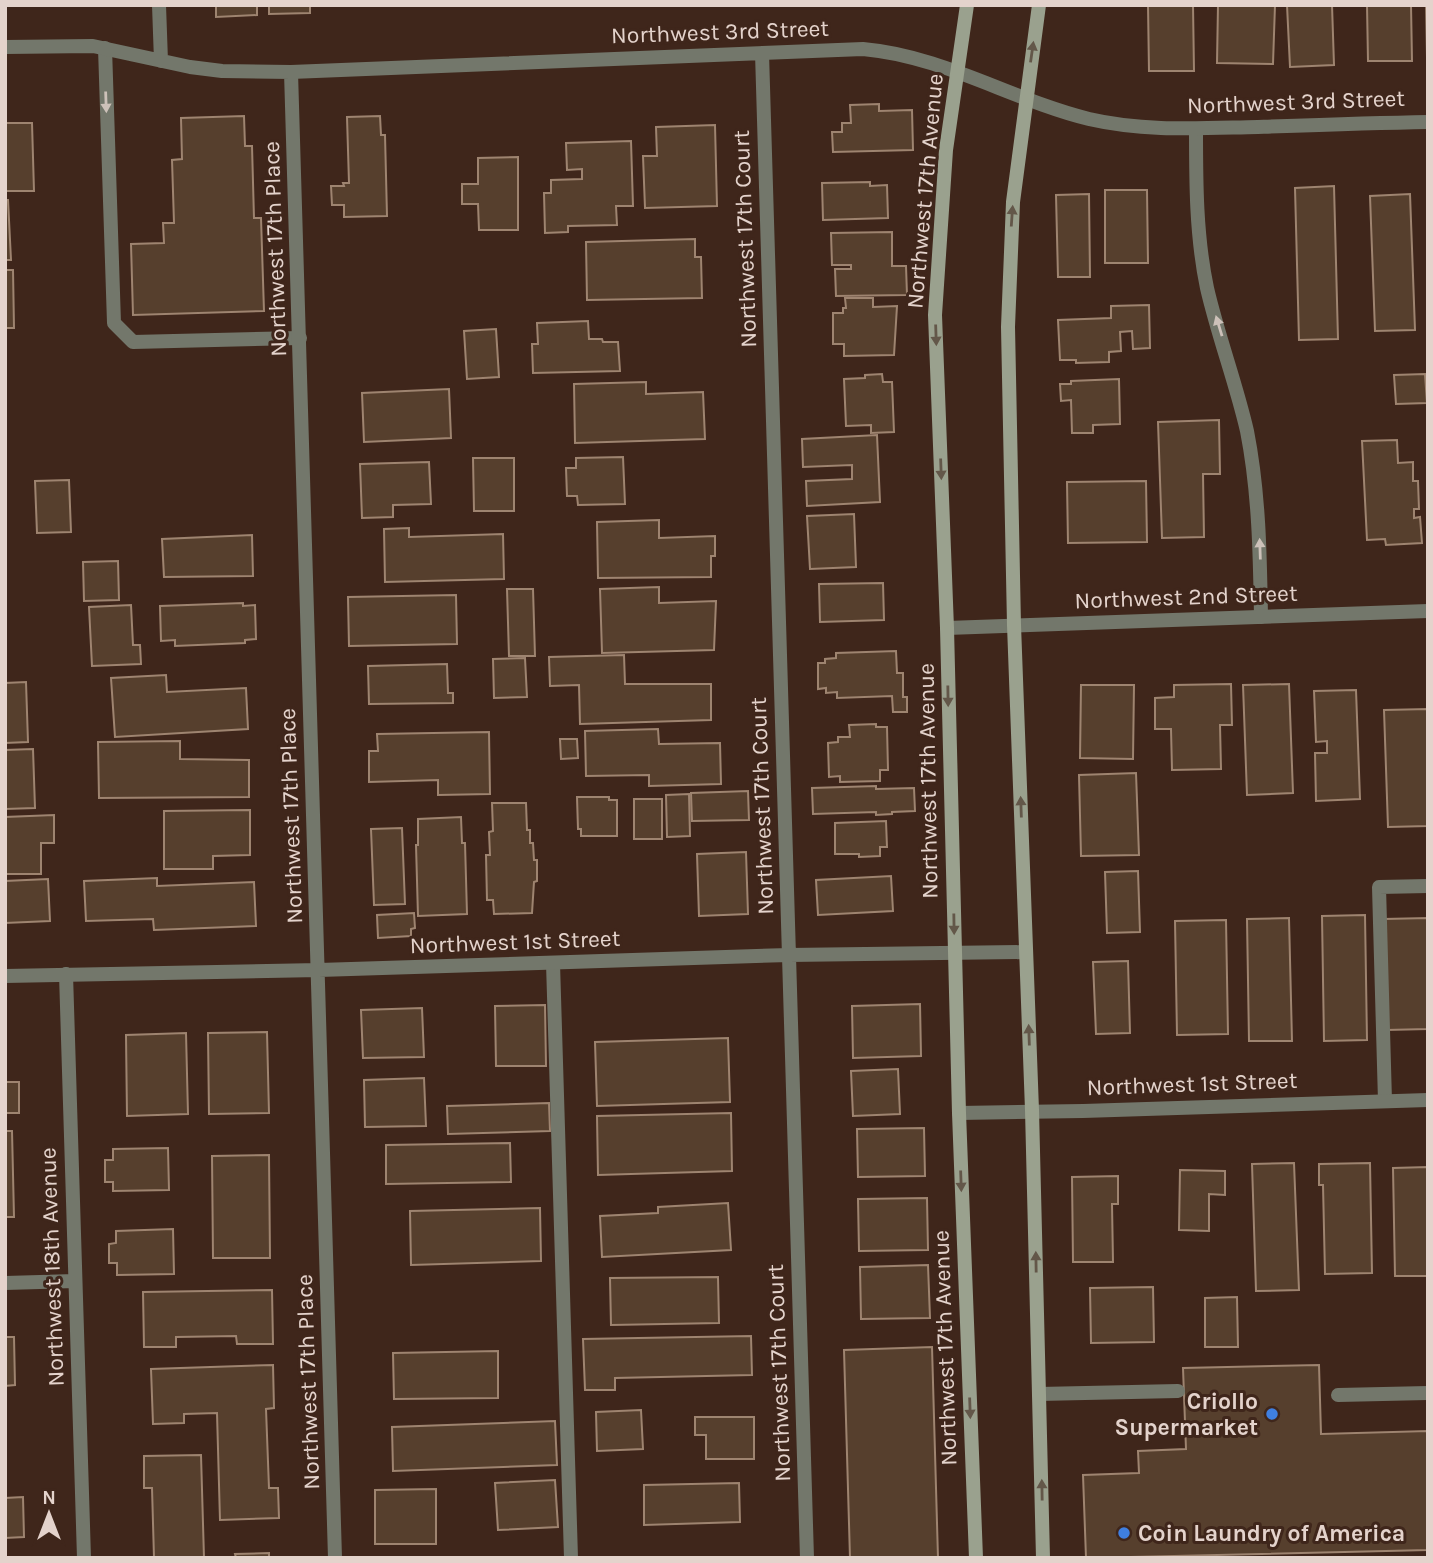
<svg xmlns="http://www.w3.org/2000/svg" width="1433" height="1563" font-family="Karla,sans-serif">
<rect width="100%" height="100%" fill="#3f261b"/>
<path fill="#563f2d" stroke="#9e8470" stroke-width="2" d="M216,5h41v10l-41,2z
M269,5h41v8l-41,1z
M1148,5h45l1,66h-45z
M1218,5h57l-2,59 -56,-1z
M1287,5h45l2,60 -44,2z
M1367,5h44l1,56h-44z
M1426,5h2v52h-1z
M879,104v7l33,-1 1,40 -80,2 -1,-20h10v-9h9l-1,-18z
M244,116l1,30h7l2,72h7l3,93 -131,4 -2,-71 33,-1 -1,-20h11l-2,-63 10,-1 -1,-41z
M380,116l1,19h4l2,81 -43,1v-12h-12l-1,-19h13l-1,-3h6l-2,-66z
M5,123h27l2,68h-29z
M715,125l2,81 -72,2 -2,-52h14l-1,-29z
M631,141l2,65h-17l1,19 -49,1v6l-23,1 -1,-40h7v-13l31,-1v-10l-15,1 -1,-27z
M518,157v73h-39l-1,-26h-16v-20h16v-26z
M870,182v4l17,-1 1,33 -65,2 -1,-37z
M1334,186l4,153 -39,1 -4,-152z
M1105,190h42l1,73h-43z
M1089,194l1,83h-32l-2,-82z
M1410,194l5,136 -40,1 -5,-135z
M5,200h3l3,60h-6z
M892,232v34h14l1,29 -71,1 -1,-27h16v-4h-19l-1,-32z
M695,239v18h6l1,41 -115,2 -1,-58z
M5,270h8l1,58h-9z
M845,298h28v9l24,-1 -3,49 -50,1v-12h-11v-31h10v-5h3z
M1149,305l1,43 -17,1 -1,-18 -12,1 1,19 -12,1v10l-33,1v-3h-16l-2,-40 53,-2v-12z
M588,321l1,18h13l1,3h15l2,29 -87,2 -1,-29h6l-1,-21z
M496,329l3,48 -32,2 -3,-48z
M882,374l1,8h9l2,50 -23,1v-8l-25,1 -2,-47 21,-1v-3z
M1425,374l2,29 -31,1 -2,-29z
M1119,379l1,45 -27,1v8h-21l-1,-33 -10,1 -1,-17h11v-3z
M646,382v12l57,-2 2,47 -130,4 -1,-59z
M449,389l2,49 -87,4 -2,-49z
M1219,420l1,54h-17l1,63 -42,1 -4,-116z
M877,435l3,67 -73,4 -1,-25 46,-2v-14l-49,2 -1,-28z
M1397,440l1,23 15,-1v19h5l1,28h-5v9l6,-1 2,26 -36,2 -1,-6 -18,1 -5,-99z
M623,457l2,47 -47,1 -1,-9h-10l-1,-28h10v-10z
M473,458h41v53h-40z
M429,462l2,42 -38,1v12l-31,1 -2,-54z
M69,480l2,52 -34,1 -2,-52z
M1146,481l1,61 -79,1 -1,-61z
M854,514l2,53 -46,2 -3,-53z
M659,520v18l56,-2v20h-4v21l-113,1 -1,-56z
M409,528v9l94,-3 1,45 -119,3 -1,-53z
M252,535l1,41 -89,1 -2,-38z
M118,561l1,39 -35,1 -1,-39z
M883,583l1,37 -64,2 -1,-38z
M659,587v16l57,-2 -2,49 -112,3 -2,-64z
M507,589h26l2,67h-26z
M456,595l1,49 -108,2 -1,-49z
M243,603v3l12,-1 1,34 -11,1v3l-70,3v-6l-14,1 -1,-35z
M131,605l2,40h7l1,19 -49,2 -3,-59z
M896,651l1,22h6v24h4v15h-14l-1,-16 -55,2v-6l-11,1v-5l-8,1v-26h7v-4l11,-1v-5z
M624,655l1,29h86v36l-131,4 -1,-39 -29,1 -1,-29z
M525,658l2,39 -33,1 -1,-39z
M447,664l1,29h5v10l-84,1 -1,-38z
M166,675l1,17 79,-4 2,41 -133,8 -4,-59z
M26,682l2,60 -23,1v-60z
M1231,684l1,41h-12l1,44 -49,1 -1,-41h-16v-31l19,-1v-12z
M1289,684l4,109 -46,2 -4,-110z
M1081,685h53l-1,74 -53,-1z
M1356,690l4,109 -44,2 -1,-48h12v-12l-11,1 -2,-51z
M1428,709v117l-40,1 -4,-117z
M876,724v3h11l1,43h-8v11l-40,1v-6l-11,1 -1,-34 10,-1v-5h12l-1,-12z
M658,729l1,15 61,-1 1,41 -72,2v-11l-63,1 -1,-45z
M489,732l1,62 -52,1v-15l-69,2v-31h9l-1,-17z
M560,739h17l1,19 -17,1z
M180,741v18l69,1v37l-150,1 -1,-56z
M33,749l2,59 -30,1v-59z
M1136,773l3,82 -58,1 -2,-81z
M876,786v3l38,-1 1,23 -23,1v2l-16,1v-3l-63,2 -1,-26z
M748,791l1,29 -57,1 -1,-28z
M689,794l1,42 -23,1 -1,-42z
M577,797h32v3h8v36h-36v-7h-3z
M634,799h28v40h-28z
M492,803h34l1,27h3v13h3l1,17h3v21l-3,1 -2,31 -38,1 -1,-14h-6l-1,-45h4l-1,-23 4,-1z
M250,810v45l-37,1v13h-49v-58z
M54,815v28h-13v31h-36v-57z
M461,817l1,26h3l2,71 -49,2 -2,-71h2v-26z
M886,821l1,26h-7v9l-21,1v-3h-24v-31z
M402,828l3,76 -31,1 -3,-76z
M746,852l2,62 -49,2 -2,-62z
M1138,871l2,61 -33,1 -2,-61z
M891,876l2,35 -75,4 -2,-35z
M157,878v8l97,-4 2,44 -102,4 -1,-11 -67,2 -2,-40z
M48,879l2,42 -45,2v-42z
M414,913l1,15 -4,1v7l-33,2 -1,-23z
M1365,915l2,125 -43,1 -2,-125z
M1289,918l3,123h-43l-2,-122z
M1428,918v111l-42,1 -2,-111z
M1226,920l2,114 -51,1 -2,-114z
M1128,961l2,72 -34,1 -3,-72z
M920,1004l1,52 -68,2 -1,-52z
M545,1005l1,61h-50l-1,-60z
M422,1008l2,49 -61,1 -2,-48z
M267,1032l2,81 -60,1 -1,-81z
M186,1033l2,81 -61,2 -1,-81z
M728,1038l2,64 -133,4 -2,-64z
M898,1069l2,45 -47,2 -2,-45z
M424,1078l2,48 -61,1 -1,-47z
M5,1082h14v31h-14z
M549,1103l1,28 -102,3 -1,-28z
M731,1113l1,58 -134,4 -1,-59z
M924,1128l1,48 -67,1 -1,-48z
M5,1131h7l2,86h-9z
M510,1143l1,39 -125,2v-39z
M168,1148l1,42 -56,1v-9h-8v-22h8v-11z
M269,1155l1,103h-57l-1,-102z
M1294,1163l5,127 -43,1 -4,-127z
M1370,1163l2,110 -47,1 -2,-89h-4v-21z
M1428,1167v109h-33l-2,-108z
M1180,1170l45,1v24l-16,-1v37l-30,-1z
M1118,1176v28h-6l1,58h-40l-1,-85z
M927,1198l1,52 -69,1 -1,-52z
M728,1203l3,47 -129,7 -2,-41 58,-3v-6z
M540,1208l1,53 -130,4 -1,-54z
M173,1229l1,45 -57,1v-12h-8v-19l7,-1v-12z
M928,1265l2,53 -69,1 -1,-52z
M718,1277l1,46 -108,2 -1,-47z
M1153,1287l1,55 -63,1 -1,-55z
M272,1290l1,54h-36l-1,-8 -60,1v10h-32l-1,-55z
M1237,1297l1,50h-33v-49z
M751,1336l1,39 -137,3v12h-30l-2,-51z
M5,1337h9l1,48 -10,1z
M932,1347l6,211h-88l-6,-208z
M498,1351v47l-104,1 -1,-46z
M273,1365l1,43 -8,1 3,79h9l1,30 -59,2 -3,-107 -33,1v9l-31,1 -2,-55z
M1319,1365l2,69 107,-3v119l-342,8 -3,-83 56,-2 -1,-22 48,-2 -3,-81z
M641,1410l2,39 -46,2 -1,-39z
M695,1417h59v42h-48v-24h-11z
M555,1421l2,44 -164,6 -1,-44z
M201,1455l3,103h-50l-2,-70h-8v-32z
M555,1480l3,47 -60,3 -3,-47z
M739,1483l1,39 -96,3v-40z
M436,1489v55h-61v-54z
M23,1497l1,40 -19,1v-40z
M269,1553v5h-33l-1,-4z"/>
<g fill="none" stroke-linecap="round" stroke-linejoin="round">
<path stroke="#73776b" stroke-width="14" d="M105,48l9,275 19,19 167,-4
M1196,129c0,52 0,107 11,159 11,48 29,95 40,143 12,61 13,124 14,186
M553,963l18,595
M1385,1101l-6,-214 49,-1
M1039,1394l139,-3
M1338,1395l90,-2"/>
<path stroke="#73776b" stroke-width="14" d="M159,5l2,56
M5,47l88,-1 97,21 32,4 69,1 572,-23c80,7 149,51 226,70 56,13 113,9 169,8 57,-2 113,-4 170,-5
M762,53l45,1505
M291,72l44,1486
M947,628l481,-17
M66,974l18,584
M5,976l314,-6 470,-15 237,-3
M959,1113l124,-2 345,-11
M5,1283l70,-2"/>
<path stroke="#9aa18e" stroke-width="14" d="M967,5l-21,145 -11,165 12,313 12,485 17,445
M1039,5l-26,197 -5,125 6,298 18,485 11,448"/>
</g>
<defs><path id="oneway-solid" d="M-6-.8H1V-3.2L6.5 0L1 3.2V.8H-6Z" transform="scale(1.75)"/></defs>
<g fill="#635749">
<use href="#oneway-solid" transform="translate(1032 52) rotate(-82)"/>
<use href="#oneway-solid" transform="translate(1012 216) rotate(-86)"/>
<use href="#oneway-solid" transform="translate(936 335) rotate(88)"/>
<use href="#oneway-solid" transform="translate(941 469) rotate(88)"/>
<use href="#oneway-solid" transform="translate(948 696) rotate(89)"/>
<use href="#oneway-solid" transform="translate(1021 807) rotate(-92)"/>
<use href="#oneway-solid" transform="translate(954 924) rotate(89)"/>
<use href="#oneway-solid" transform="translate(1029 1035) rotate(-92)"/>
<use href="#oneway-solid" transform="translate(961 1181) rotate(88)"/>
<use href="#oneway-solid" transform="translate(1036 1262) rotate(-91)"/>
<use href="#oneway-solid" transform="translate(970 1408) rotate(88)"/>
<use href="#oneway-solid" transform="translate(1042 1490) rotate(-91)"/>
</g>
<g fill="#cdc1b9">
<use href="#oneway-solid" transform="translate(106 102) rotate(88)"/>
<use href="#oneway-solid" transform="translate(1219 326) rotate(-107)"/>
<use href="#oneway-solid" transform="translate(1260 549) rotate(-92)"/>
</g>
<g fill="#3f7fe0" stroke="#3f261b" stroke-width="2.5">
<circle cx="1272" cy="1414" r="7"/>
<circle cx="1124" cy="1533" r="7"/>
</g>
<g text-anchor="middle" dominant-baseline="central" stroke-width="6" stroke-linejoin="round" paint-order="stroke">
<g font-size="23" fill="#e4d3cc" stroke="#3f261b">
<text transform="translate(720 32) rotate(-2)">Northwest 3rd Street</text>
<text transform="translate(1296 102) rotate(-2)">Northwest 3rd Street</text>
<text transform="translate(925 191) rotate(-85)">Northwest 17th Avenue</text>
<text transform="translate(745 239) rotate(-92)">Northwest 17th Court</text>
<text transform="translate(275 249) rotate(-92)">Northwest 17th Place</text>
<text transform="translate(1186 597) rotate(-2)">Northwest 2nd Street</text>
<text transform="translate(928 781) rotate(-91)">Northwest 17th Avenue</text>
<text transform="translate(762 806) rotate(-92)">Northwest 17th Court</text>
<text transform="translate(291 816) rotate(-92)">Northwest 17th Place</text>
<text transform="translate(515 942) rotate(-2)">Northwest 1st Street</text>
<text transform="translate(1192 1084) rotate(-2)">Northwest 1st Street</text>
<text transform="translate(52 1267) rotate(-92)">Northwest 18th Avenue</text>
<text transform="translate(945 1348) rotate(-92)">Northwest 17th Avenue</text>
<text transform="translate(779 1373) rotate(-92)">Northwest 17th Court</text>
<text transform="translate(308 1382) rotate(-92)">Northwest 17th Place</text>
</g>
<g font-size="23" font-weight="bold" fill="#e4d3cc" stroke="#3f261b" text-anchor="end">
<text x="1258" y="1401">Criollo<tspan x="1258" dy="26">Supermarket</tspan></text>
<text x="1138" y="1533" text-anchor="start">Coin Laundry of America</text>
</g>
</g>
<rect width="1433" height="1563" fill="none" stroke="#e4d3cc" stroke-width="14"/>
<g transform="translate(49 1514)" stroke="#3f261b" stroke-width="5" paint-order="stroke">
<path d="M0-5L12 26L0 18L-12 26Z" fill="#e4d3cc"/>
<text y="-10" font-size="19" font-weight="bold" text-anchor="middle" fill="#e4d3cc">N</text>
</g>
</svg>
